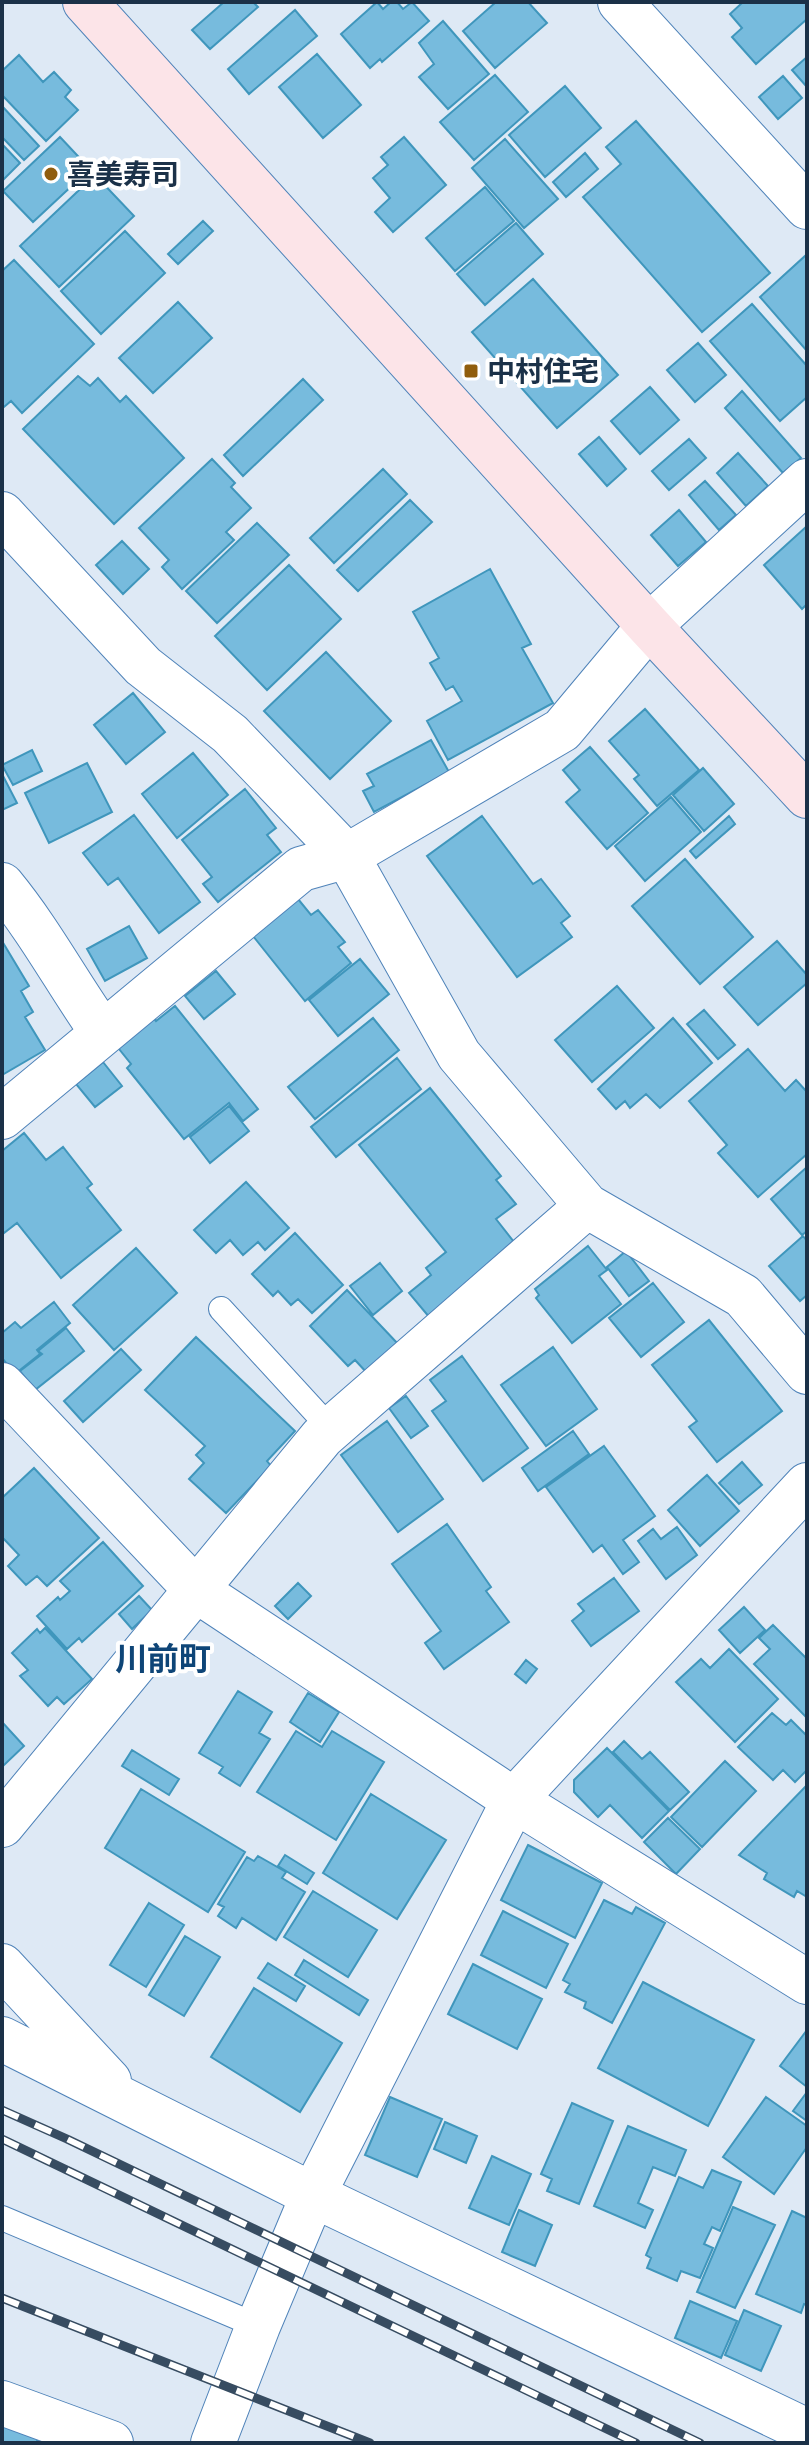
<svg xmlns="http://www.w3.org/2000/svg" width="809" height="2445" font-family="Cabin,'Noto Sans JP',sans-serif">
<rect width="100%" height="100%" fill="#dee9f5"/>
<path fill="#7bd" stroke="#3f96bc" stroke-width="2" d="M224,2h29l5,5 -48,42 -18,-19z
M377,2l6,7 8,-7h6l6,7 9,-7 17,19 -47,41 -2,-3 -10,9 -29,-34z
M496,2h32l19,21 -52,45 -32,-37z
M743,2h64v17l-51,45 -24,-27 10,-9 -12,-14z
M295,10l22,26 -68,58 -21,-25z
M443,21l46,53 -41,35 -29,-32 15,-13 -15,-21z
M317,54l44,51 -38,33 -44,-51z
M19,55l24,27 11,-10 17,18 -6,7 13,13 -32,31 -44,-46v-24z
M807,57v30l-15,-17z
M495,75l33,37 -54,48 -34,-38z
M783,76l19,22 -24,21 -19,-22z
M565,86l36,42 -56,49 -36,-42z
M2,106l37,40 -15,14 -22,-23z
M636,121l134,152 -68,59 -119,-135 38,-33 -15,-17z
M60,137l30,32 -57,53 -30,-31z
M404,137l42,48 -53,47 -18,-20 15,-14 -17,-20 15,-13 -7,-8z
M505,139l53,60 -34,29 -52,-60z
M2,144l18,19 -18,18z
M585,153l13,16 -32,28 -13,-15z
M95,175l39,41 -75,71 -39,-41z
M485,187l29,34 -59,50 -29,-33z
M203,221l10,10 -35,33 -10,-10z
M516,223l27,31 -58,51 -28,-31z
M125,231l40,42 -64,61 -40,-43z
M805,256l2,2v93l-47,-54z
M14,260l80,84 -72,69 -11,-12 -7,6 -2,-2v-134z
M533,279l85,96 -61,53 -85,-96z
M178,302l34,36 -59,55 -34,-35z
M752,304l55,62v31l-27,24 -70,-80z
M698,343l28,32 -31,27 -28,-32z
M78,376l12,10 8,-8 22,24 6,-6 58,62 -70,66 -91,-95z
M303,379l20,21 -80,76 -19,-21z
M650,387l29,33 -39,34 -29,-33z
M742,391l59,67 -18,15 -58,-65z
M599,437l27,32 -19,17 -28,-32z
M689,439l17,19 -37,32 -17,-19z
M738,453l30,33 -22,20 -29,-33z
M212,459l23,24 -4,4 20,21 -25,24 8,8 -52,49 -20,-22 7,-7 -30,-32z
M383,469l24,25 -73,69 -24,-25z
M705,481l31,34 -17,15 -30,-35z
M410,500l22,22 -74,69 -21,-21z
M679,510l27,32 -28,24 -27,-31z
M257,523l32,32 -72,68 -31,-32z
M807,526v78l-5,5 -38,-44z
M122,541l27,28 -26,25 -27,-29z
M289,565l52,54 -74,71 -52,-54z
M490,569l41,75 -9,4 31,55 -105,57 -21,-39 35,-20 -9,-15 -7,4 -16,-27 9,-5 -26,-46z
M326,652l65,69 -61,58 -66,-68z
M133,693l32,39 -39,32 -32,-39z
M645,709l54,61 -42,36 -23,-27 5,-4 -30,-34z
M431,740l18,32 -75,40 -11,-21 11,-5 -7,-12z
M590,747l58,66 -41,36 -41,-47 14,-12 -17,-20z
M32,750l10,21 -29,14 -11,-20z
M193,753l35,42 -51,43 -35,-44z
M87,763l25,49 -63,31 -24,-50z
M703,768l31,36 -30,27 -31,-36z
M2,774l15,29 -15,7z
M245,789l31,39 -9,7 14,17 -63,50 -15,-18 9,-7 -30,-37z
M671,797l30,35 -56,49 -30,-35z
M134,815l66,87 -41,31 -41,-55 -10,7 -25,-32z
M482,816l51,68 8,-5 29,37 -9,7 11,14 -55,40 -90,-121z
M729,816l6,8 -39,34 -6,-7z
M685,859l68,78 -53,47 -68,-78z
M298,899l13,16 7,-5 27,32 -7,5 13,16 -46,38 -52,-65z
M129,926l18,32 -42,23 -18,-32z
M2,941l27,45 -8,5 12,21 -8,5 20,33 -43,25z
M777,941l30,34v8l-49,42 -34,-38z
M360,959l29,35 -51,42 -29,-36z
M216,971l19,23 -31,25 -19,-23z
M617,986l37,42 -62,54 -37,-42z
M175,1006l83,103 -15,12 -14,-18 -45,36 -57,-71 4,-4 -16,-20 36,-29 5,6z
M704,1010l31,35 -17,14 -31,-35z
M373,1018l26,32 -84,69 -27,-32z
M673,1018l39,45 -52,45 -14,-14 -16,14 -5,-7 -9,8 -18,-20z
M748,1049l37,42 11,-11 11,12v62l-49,43 -40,-44 9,-8 -38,-44z
M397,1058l24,31 -85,68 -25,-30z
M103,1062l19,24 -27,21 -19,-23z
M430,1088l71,88 -5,4 20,24 -20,15 22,28 -88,71 -21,-25 22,-18 -5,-7 20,-16 -87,-107z
M229,1106l20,25 -39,32 -20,-26z
M24,1133l22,27 17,-13 29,37 -5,4 34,42 -60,48 -44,-55 -13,10 -2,-3v-79z
M807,1167v64l-5,4 -31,-36z
M246,1182l43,46 -24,22 -7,-8 -15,13 -13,-15 -14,13 -22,-23z
M295,1233l48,52 -31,28 -14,-14 -7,6 -13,-14 -5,5 -21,-22z
M803,1236l4,5v54l-7,6 -31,-35z
M588,1246l19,24 -8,6 22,28 -49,39 -36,-45 3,-3 -4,-6z
M136,1248l41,45 -63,57 -41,-45z
M626,1251l23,30 -20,15 -22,-29z
M380,1263l22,28 -29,24 -23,-29z
M653,1283l31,39 -43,35 -32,-39z
M347,1290l52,55 -31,29 -13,-14 -7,6 -38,-40z
M54,1302l16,21 -33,27 3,4 -25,20 -13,-16v-25l13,-11 6,6z
M709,1320l73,91 -65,51 -28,-35 8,-6 -45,-56z
M66,1328l18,23 -49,39 -15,-19 22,-17 -4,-3z
M196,1337l99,94 -28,30 4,5 -45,47 -37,-34 15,-16 -8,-8 9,-9 -60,-56z
M553,1347l44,62 -51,37 -45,-61z
M121,1349l20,21 -58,52 -19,-21z
M462,1356l66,92 -45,33 -51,-70 14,-10 -16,-21z
M406,1396l22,30 -17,12 -22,-30z
M387,1421l56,78 -45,33 -57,-77z
M573,1431l16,23 -51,37 -16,-23z
M604,1446l51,70 -32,24 16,22 -16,12 -21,-29 -9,7 -47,-65z
M742,1462l20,23 -23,19 -20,-21z
M34,1468l65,70 -52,48 -10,-10 -11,9 -18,-19 11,-11 -17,-18v-39z
M707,1475l32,36 -39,35 -32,-36z
M447,1524l44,63 -5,4 23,31 -65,47 -19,-26 16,-12 -49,-67z
M677,1527l20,28 -31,24 -28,-38 15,-12 8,10z
M103,1542l40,44 -61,56 -3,-4 -12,11 -30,-33 21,-19 2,3 10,-9 -10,-10z
M614,1578l25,33 -48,35 -19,-25 12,-10 -6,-7z
M298,1583l13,13 -23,23 -13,-13z
M139,1596l13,14 -20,19 -13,-15z
M744,1607l21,23 -25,23 -21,-23z
M773,1625l34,34v59l-53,-54 16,-15 -11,-11z
M45,1628l47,51 -28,25 -7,-7 -9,9 -28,-30 8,-6 -16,-17 25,-24 3,4z
M729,1649l49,50 -43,43 -59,-60 25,-23 9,9z
M526,1660l11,9 -11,14 -11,-9z
M238,1691l34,21 -13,21 11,6 -30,47 -21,-13 4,-6 -24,-14z
M308,1693l31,19 -19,30 -30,-20z
M772,1713l14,12 5,-5 16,16v34l-12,12 -12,-12 -10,10 -35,-33z
M2,1722l22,24 -22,21z
M296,1731l26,16 10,-16 52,31 -48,78 -79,-48z
M624,1741l18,18 8,-7 39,40 -19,18 -57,-58z
M607,1748l62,63 -27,27 -32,-33 -12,12 -24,-25v-12z
M132,1750l47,29 -10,16 -47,-29z
M725,1761l31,30 -54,56 -31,-30z
M807,1785v112l-10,-6 -3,6 -30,-18 3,-6 -28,-18z
M141,1789l104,63 -37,60 -103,-64z
M371,1794l75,46 -49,79 -74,-46z
M668,1818l32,31 -24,25 -32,-32z
M528,1845l74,38 -27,55 -74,-38z
M285,1855l29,18 -7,11 -29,-18z
M258,1856l28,16 -4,6 23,14 -29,48 -34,-22 -6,10 -18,-12 6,-9 -6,-3 29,-47 7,4z
M313,1891l64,39 -29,47 -64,-40z
M604,1900l28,14 4,-7 29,16 -53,100 -28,-15 2,-6 -21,-10 5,-8 -7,-4z
M149,1903l35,22 -38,62 -36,-22z
M503,1911l65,33 -22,44 -65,-33z
M185,1936l35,21 -36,59 -35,-21z
M304,1960l64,40 -9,15 -64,-40z
M268,1963l37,23 -9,15 -38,-23z
M473,1964l69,35 -25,50 -69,-35z
M643,1982l111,58 -46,86 -110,-58z
M254,1988l88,55 -42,69 -89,-55z
M807,2030v57l-27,-21z
M807,2092v29l-14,-10z
M390,2097l52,22 -25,58 -52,-22z
M766,2097l41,29v21l-33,47 -51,-37z
M572,2103l41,18 -34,83 -32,-13 5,-12 -11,-5z
M445,2122l32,14 -11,27 -32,-14z
M628,2126l58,24 -11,26 -22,-9 -15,36 15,7 -8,18 -51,-22z
M492,2156l39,18 -22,51 -40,-17z
M712,2170l29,12 -21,49 -8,-4 -8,17 9,4 -13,30 -19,-7 -4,10 -30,-13 4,-10 -5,-3 33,-78 24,11z
M733,2207l42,18 -40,83 -38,-16z
M519,2210l33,15 -17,41 -33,-14z
M792,2211l15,7v87l-3,-1 -3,9 -45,-19z
M690,2301l47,20 -16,37 -46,-20z
M744,2310l37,16 -20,45 -36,-16z
M2,2423l37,14 -3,6h-34z"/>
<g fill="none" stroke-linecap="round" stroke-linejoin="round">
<g stroke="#4f83b9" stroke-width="26">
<path id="lane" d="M221,1309l110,120
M2,2218l256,108"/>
</g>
<g stroke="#4f83b9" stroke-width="46">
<path id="street" d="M620,2l187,205
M2,514l141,152 87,68 117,122 112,199 128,151 156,90 64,76
M2,885c38,46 66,99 100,147
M2,1117l299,-248 46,-13 215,-126 87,-104 158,-145
M2,1385l194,205 318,210 293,182
M2,1825l320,-388 265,-231
M2,1966l107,115
M2,2039l311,156 494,236
M2,2403l109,40
M213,2443l45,-117 55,-131 201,-395 293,-315"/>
</g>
<g stroke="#4f83b9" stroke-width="46">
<path id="secondary" d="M85,2l564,624 158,170"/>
</g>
<use href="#lane" stroke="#fff" stroke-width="24"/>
<use href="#street" stroke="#fff" stroke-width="44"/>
<use href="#secondary" stroke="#fce4e8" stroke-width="44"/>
<g stroke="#374c61" stroke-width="9">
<path id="rail" d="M2,2110l65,29 633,304
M2,2139l634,304
M2,2298l368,145"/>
</g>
<use href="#rail" stroke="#fff" stroke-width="6" stroke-dasharray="18" stroke-linecap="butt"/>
</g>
<g fill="#905d0d" stroke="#fff" stroke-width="3">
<circle cx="51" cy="174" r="8"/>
<rect x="463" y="363" width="16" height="16" rx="4"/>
</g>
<g text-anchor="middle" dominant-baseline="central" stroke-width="8" stroke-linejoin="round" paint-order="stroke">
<g font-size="28" font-weight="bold" fill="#1b3148" stroke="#fff" text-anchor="start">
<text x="67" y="174">喜美寿司</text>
<text x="487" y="371">中村住宅</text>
</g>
<g font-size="32" font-weight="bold" fill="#0e4577" stroke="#fff">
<text x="163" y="1658">川前町</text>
</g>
</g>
<rect width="809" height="2445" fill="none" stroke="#1b3148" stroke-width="8"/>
</svg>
